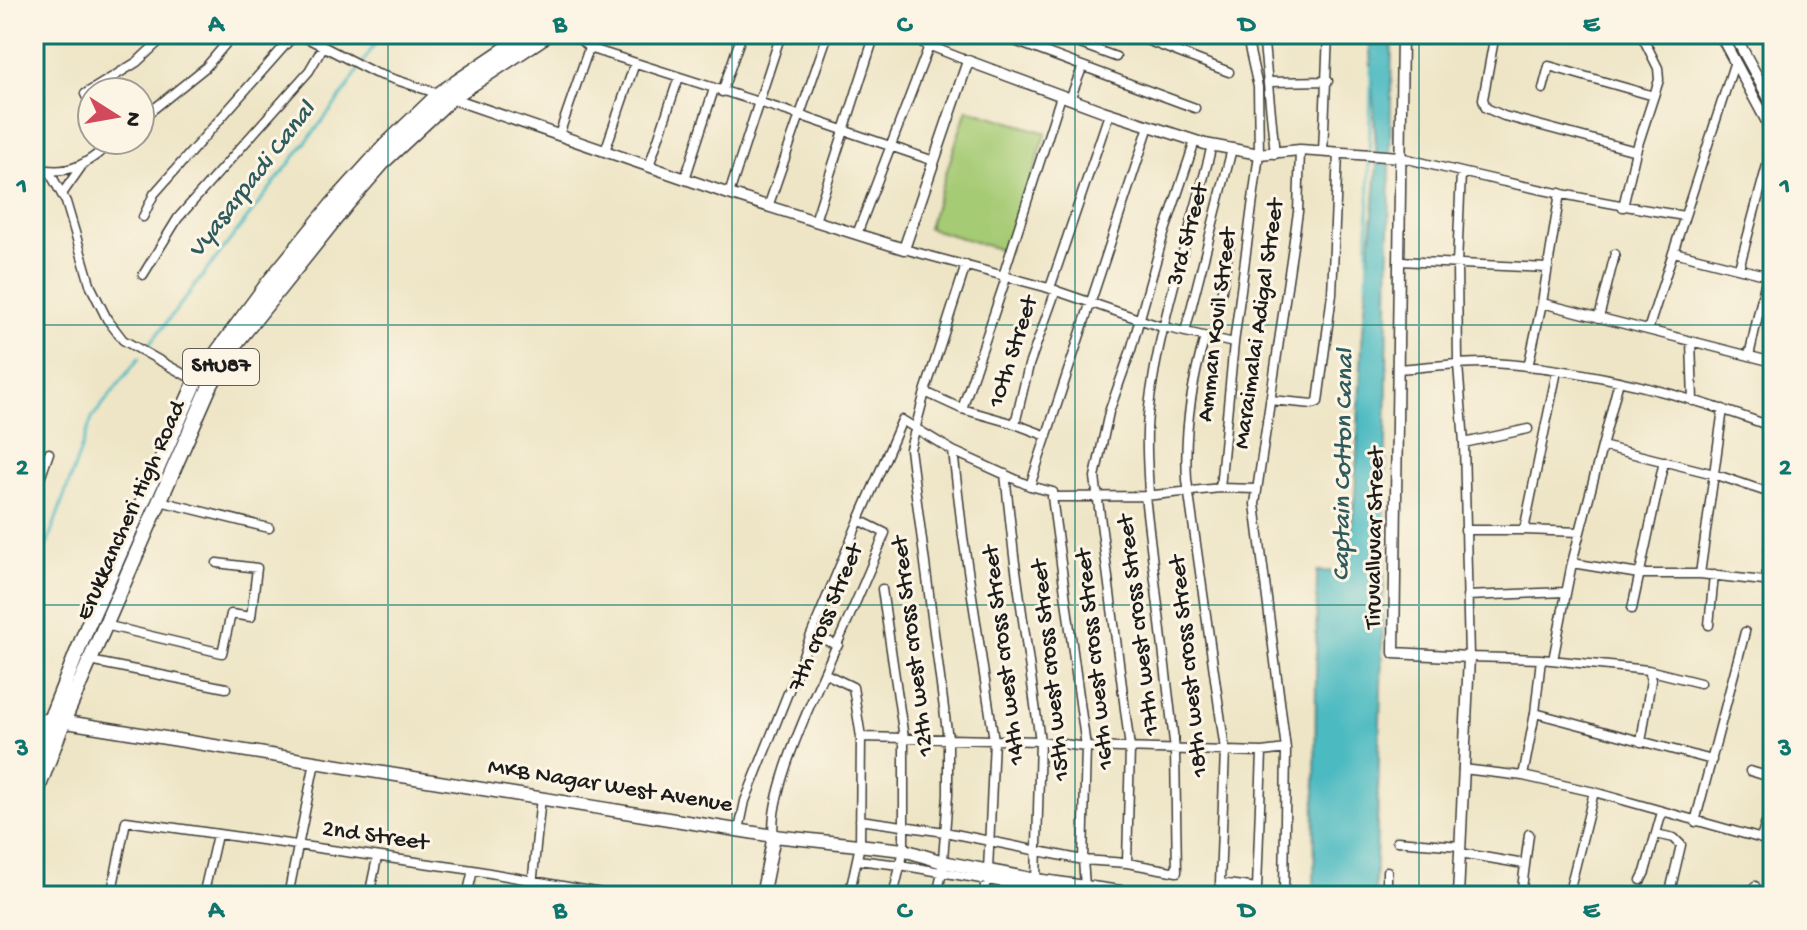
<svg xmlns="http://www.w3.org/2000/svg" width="1807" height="930" font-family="'Gochi Hand',sans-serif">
<rect width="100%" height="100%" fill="#fcf5e5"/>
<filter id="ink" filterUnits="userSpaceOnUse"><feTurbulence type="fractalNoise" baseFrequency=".0125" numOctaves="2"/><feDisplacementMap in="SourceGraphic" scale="16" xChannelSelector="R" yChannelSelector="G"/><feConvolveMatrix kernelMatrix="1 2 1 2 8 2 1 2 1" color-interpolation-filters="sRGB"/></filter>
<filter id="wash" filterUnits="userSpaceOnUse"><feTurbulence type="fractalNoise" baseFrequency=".006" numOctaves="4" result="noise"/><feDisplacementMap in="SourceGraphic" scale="32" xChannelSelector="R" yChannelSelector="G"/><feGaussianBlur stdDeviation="1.8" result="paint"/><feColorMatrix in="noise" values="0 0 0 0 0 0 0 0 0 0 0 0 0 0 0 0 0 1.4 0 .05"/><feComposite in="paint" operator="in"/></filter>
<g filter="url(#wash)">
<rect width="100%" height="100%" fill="#eee5c6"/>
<path fill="#a6cb75" stroke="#617448" stroke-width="2" d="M967,109l79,24 -38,119 -80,-24z"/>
<path fill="#4bbac1" stroke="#346b6e" stroke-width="2" d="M1369,34h23l-8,547 -9,315h-61l3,-325 31,1 7,-78 7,-151 15,-177z"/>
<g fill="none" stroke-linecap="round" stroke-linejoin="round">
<path stroke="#4bbac1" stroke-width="3" d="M1367,284l4,-216
M149,345l195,-252 37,-59
M34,581l58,-163 47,-60"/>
</g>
</g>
<g filter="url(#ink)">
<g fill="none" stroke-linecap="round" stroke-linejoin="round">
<g stroke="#3c3a36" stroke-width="11">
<path id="minor" d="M299,34l76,39 64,21
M575,34l14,14 210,67 135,46
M900,34l68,27
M996,34l199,74
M1053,34l63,23
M1131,34l98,38
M1218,34l9,4
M1263,34l12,120
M1495,34l-12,65 3,9 18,8 132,35
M1269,82l59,-1
M1543,89l6,-23 105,30
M722,92l20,-58
M1070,99l12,-31
M92,107l-7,-13 52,-32 30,-28
M140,120l66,-53 28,-33
M559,135l30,-87
M605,151l30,-88
M1323,152l5,-118
M1400,157c94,24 189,44 284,59
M649,166l30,-89
M34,167c37,11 54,-5 81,-27
M49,171l17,31 25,85 16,32 16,21 73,41
M1461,173l-4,91 1,100 6,79 5,214 72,2 107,11 3,10 -10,62
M685,179l29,-90
M62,194l19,-27
M729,194l52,-160
M768,207l60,-173
M1623,207l13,-56 23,-71 -1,-12 -17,-34
M143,217l11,-23 141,-160
M815,221l60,-187
M857,234l72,-188
M904,249l141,38 114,39 75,17
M1674,252l99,25
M1399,261l148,7
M1739,268l34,-125
M143,275l35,-57 131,-147 14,-24
M1050,288l59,-174
M1542,303l231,59
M1599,318l16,-64
M1648,330l87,-269
M1185,332l47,-183
M1205,337c-14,48 -21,93 -18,143l38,270 -5,133 37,5 5,-136
M1214,338l16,-96
M1691,341l2,60
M1749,356l18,-81
M1528,367l14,-64 18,-110
M1398,369c31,-2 62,-7 93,-6 96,5 193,31 282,64
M925,392l37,17 43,-128 -2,-5 58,-180
M1270,400l43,4 5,-2 14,-108 6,-141
M962,409l53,15 14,-59 27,-75
M1015,424l32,12
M1464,443l64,-14
M1602,446l112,28 59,20
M953,451l10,86 31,203 -6,130 -5,26
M1005,474l9,82 26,185 -4,139
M1030,486l119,-360
M1220,488l14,-145 25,-189 -1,-67 -12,-53
M1149,495c-1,-26 -4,-53 -1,-80 10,-92 42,-180 64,-270
M34,496l15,-43
M1052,497l34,250 -3,113 2,26
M160,501l109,27
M1465,530h59l33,-159
M1524,530l56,2
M1572,563l67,11h61l73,8
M1700,574l23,-165
M1766,581l7,-70
M882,589l22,149v112l-11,46
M1467,596l99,-4
M1632,609l32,-148
M105,625l117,28 9,-39 20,3 6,-49 -40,-5
M1709,625l5,-50
M811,635l48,-115
M1553,660l19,-97 47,-182
M90,661l136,27
M1648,670l52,13
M824,673l29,14 8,50 -1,108 -11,51
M1535,713l177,47
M34,717l15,2
M861,737l179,4 46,6 176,5 24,-3
M1463,769l60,7 71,16 179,50
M1750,771l23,7
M1523,776l12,-63 6,-54
M860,820l85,12 138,28 44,3 50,9 -2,-122 -30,-254
M1695,822l50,-190
M739,830l6,-29 66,-166 27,10
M1656,834l18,4 7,7 -12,51
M774,836c-8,-43 46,-153 65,-196 16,-35 31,-71 46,-107l-26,-13 43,-100 51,31 77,35 23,6 -1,5 93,-1 75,-8 36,1
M1761,839l12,-40
M1397,841l63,5
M1460,853l64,11
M857,860l43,5 179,31
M1127,863l3,-115 -35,-271 14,-65 22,-62 31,-110 33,-99
M1641,880l4,-8 17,-60
M1284,894l2,-145 -31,-245 43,-292 2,-62
M111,896l15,-75 347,49 145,26
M203,896l14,-61
M288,896l27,-134
M369,896l8,-38
M467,896l6,-26
M531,896l10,-99
M937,896l5,-24 6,-77v-56l-38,-290 15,-57 41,-127
M1387,896v-25
M1521,896l8,-62
M1568,896l26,-104
M1753,896l2,-10"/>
</g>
<g stroke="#3c3a36" stroke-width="13">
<path id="tertiary" d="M1402,34l-8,619 75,4 -11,239
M1720,34l53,99
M1734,34l39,72
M451,98l278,96 175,55 64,-188 135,50 102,33 54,10 41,-4 100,7"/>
</g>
<g stroke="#3c3a36" stroke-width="15">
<path id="secondary" d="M54,720l720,116 130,14 39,12 93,18 112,16
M762,896l12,-60"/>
</g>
<g stroke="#3c3a36" stroke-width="17">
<path id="primary" d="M34,760l54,-135 108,-244 73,-99 62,-76 55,-61 53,-51 89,-60
M34,799l29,-77 146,-334 22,-39 116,-145 39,-45 65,-61 97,-64"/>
</g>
<use href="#minor" stroke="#fff" stroke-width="8"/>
<use href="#tertiary" stroke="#fff" stroke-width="10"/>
<use href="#secondary" stroke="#fff" stroke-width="12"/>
<use href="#primary" stroke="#fff" stroke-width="14"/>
</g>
</g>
<path fill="none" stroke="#0f766e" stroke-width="2" stroke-opacity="0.55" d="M388,34v862M732,34v862M1075,34v862M1419,34v862M34,325h1739M34,605h1739"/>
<g text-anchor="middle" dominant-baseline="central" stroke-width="6" stroke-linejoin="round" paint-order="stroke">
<rect fill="#fcf5e5" stroke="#5f5d58" stroke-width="2" x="183" y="349" width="76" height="36" rx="6"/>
<g font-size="22" font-weight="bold" fill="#1c1c1c">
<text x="221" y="367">SHU87</text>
</g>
<g font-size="24" fill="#1c1c1c" stroke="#fcf5e5">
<text transform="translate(1189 235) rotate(-75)">3rd Street</text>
<text transform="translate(1260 324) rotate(-82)">Maraimalai Adigal Street</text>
<text transform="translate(1218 325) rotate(-83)">Amman Kovil Street</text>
<text transform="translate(1014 352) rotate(-72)">10th Street</text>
<text transform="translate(132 511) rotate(-66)">Erukkancheri High Road</text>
<text transform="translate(1376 538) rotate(-89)">Tiruvalluvar Street</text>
<text transform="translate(827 618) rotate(-67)">7th cross Street</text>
<text transform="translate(1140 625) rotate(-97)">17th west cross Street</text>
<text transform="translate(914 646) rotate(-97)">12th west cross Street</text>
<text transform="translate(1005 655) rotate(-97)">14th west cross Street</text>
<text transform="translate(1096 659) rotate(-96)">16th west cross Street</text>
<text transform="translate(1190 666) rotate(-96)">18th west cross Street</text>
<text transform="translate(1052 670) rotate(-96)">15th west cross Street</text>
<text transform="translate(610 787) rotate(9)">MKB Nagar West Avenue</text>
<text transform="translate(375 837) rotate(8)">2nd Street</text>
</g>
<g font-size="26" font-style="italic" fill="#2f5b5e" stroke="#fcf5e5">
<text transform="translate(253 181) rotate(-52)">Vyasarpadi Canal</text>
<text transform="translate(1345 465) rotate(-89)">Captain Cotton Canal</text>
</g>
</g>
<rect width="1807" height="930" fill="none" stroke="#fcf5e5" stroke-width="88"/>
<g transform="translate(116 116) rotate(101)"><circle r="38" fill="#fcf5e5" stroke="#a29e95" stroke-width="2"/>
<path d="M0-6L14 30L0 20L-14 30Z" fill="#d1495b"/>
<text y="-12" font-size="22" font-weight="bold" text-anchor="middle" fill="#1c1c1c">N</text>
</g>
<rect x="44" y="44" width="1719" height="842" fill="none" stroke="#0f766e" stroke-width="3"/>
<g font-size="26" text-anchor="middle" font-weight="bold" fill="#0f766e">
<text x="216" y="31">A</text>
<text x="560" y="31">B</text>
<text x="904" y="31">C</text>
<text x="1247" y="31">D</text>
<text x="1591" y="31">E</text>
<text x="22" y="193">1</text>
<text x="1785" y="193">1</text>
<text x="22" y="474">2</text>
<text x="1785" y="474">2</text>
<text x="22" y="755">3</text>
<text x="1785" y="755">3</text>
<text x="216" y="917">A</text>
<text x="560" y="917">B</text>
<text x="904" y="917">C</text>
<text x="1247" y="917">D</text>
<text x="1591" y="917">E</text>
</g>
</svg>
